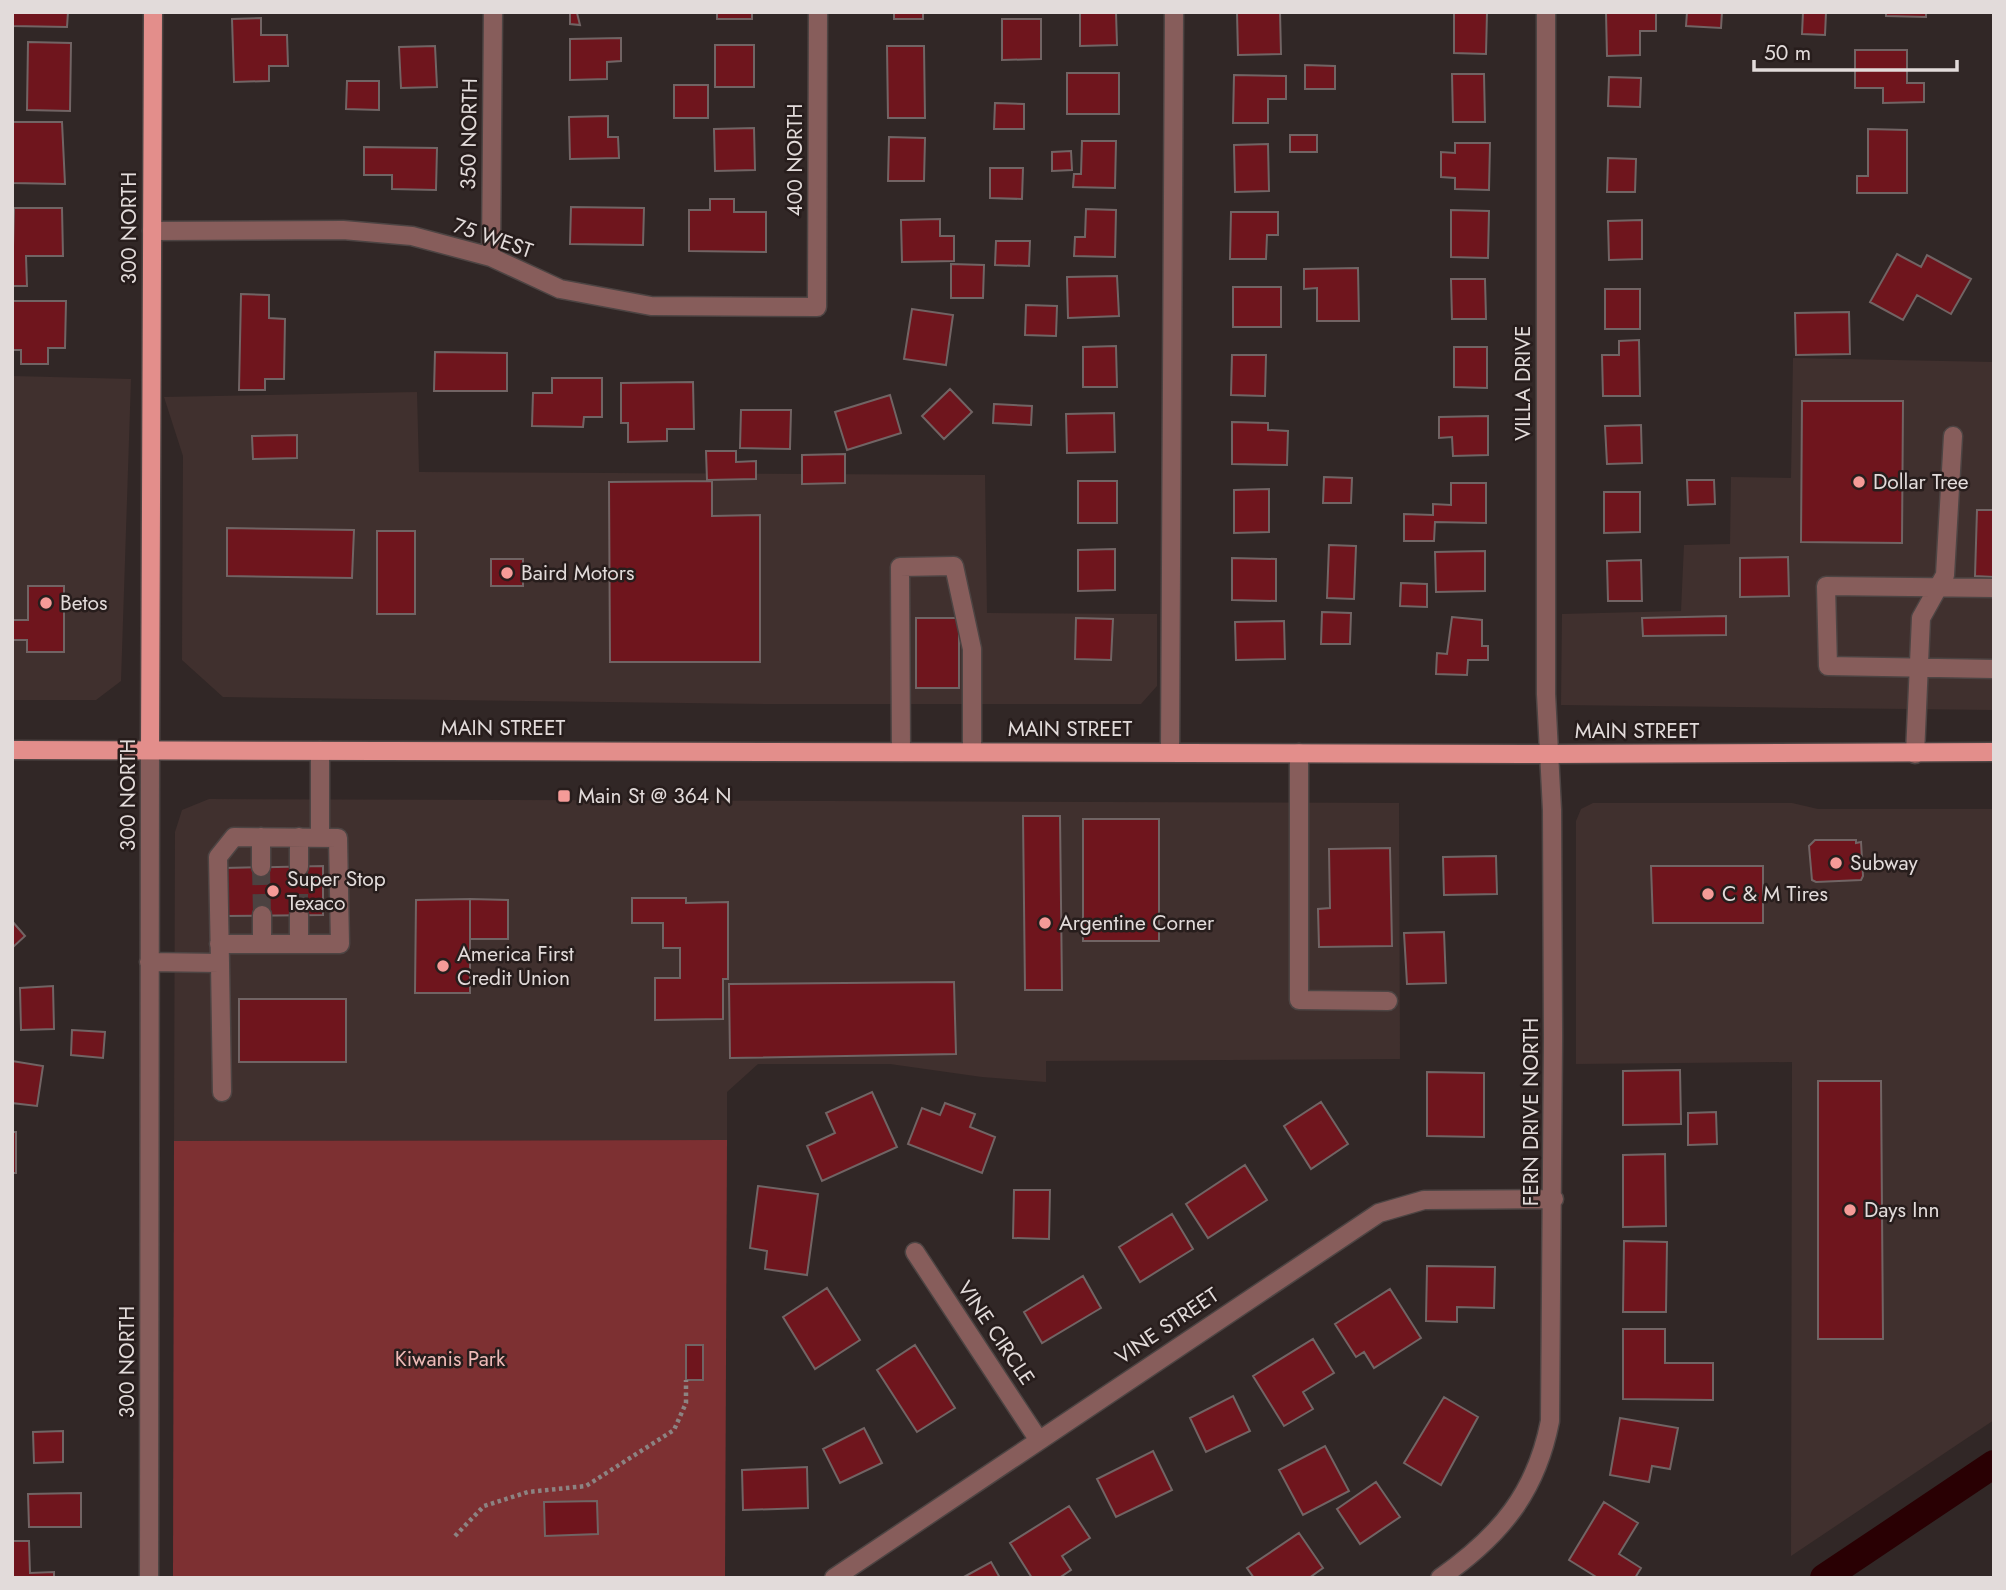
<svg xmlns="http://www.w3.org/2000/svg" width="2006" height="1590" font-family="Jost,sans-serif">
<rect width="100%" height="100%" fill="#312726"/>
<path fill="#40302e" d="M1793,358l201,4v348l-433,-5 1,-91 119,-3 3,-66 46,-1 1,-67 60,1z
M12,376l119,3 -10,302 -25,19h-84z
M417,392l2,80 566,3 2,138 170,1v72l-16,18h-375l-543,-7 -41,-37 1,-204 -19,-59z
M209,799l1190,4 1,256 -354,2v21l-64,-5 -92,-13h-132l-31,28v48l-553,1 1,-309 7,-22z
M1593,803h199l26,6h176v611l-203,136 1,-494 -216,2v-243l5,-12z"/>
<path fill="#7d3032" d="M727,1140l-2,438h-552l1,-437z"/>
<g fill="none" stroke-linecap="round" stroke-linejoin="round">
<path stroke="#290003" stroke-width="28" d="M1824,1578l170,-114"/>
</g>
<path fill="#6f151d" stroke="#716464" stroke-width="2" d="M12,12h56l-1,15 -55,-1z
M570,12h38l-31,1 3,12 -10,-1z
M717,12h35v7h-35z
M894,12h29v7h-29z
M1080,12h36l1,33 -37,1z
M1237,12h43l1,42 -43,1z
M1454,12h33l-1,42 -32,-1z
M1606,12h50v19h-16v24l-33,1z
M1687,12h35l-1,16 -35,-2z
M1803,12h23l-1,23 -23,-1z
M1886,12h40v5l-40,-1z
M261,18v17h26l1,31h-19v15l-35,1 -2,-63z
M1002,19h39v40l-39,1z
M621,38v23l-14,1v17l-37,1v-41z
M28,42l43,1 -1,68 -43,-1z
M715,45h39v42h-39z
M435,46l2,41 -36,1 -2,-41z
M887,46h37l1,72h-37z
M1855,50h52v33h17v19l-41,1v-15h-28z
M1305,65l30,1v23h-30z
M1067,73h52v41h-52z
M1452,74h32l1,48h-32z
M1234,75l52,1v23h-18v24h-35z
M1609,77l32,1 -1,29 -32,-1z
M347,81h32v29l-33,-1z
M674,85h34v33h-34z
M995,103l29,1v25h-30z
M608,116v21h10l1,21 -49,1 -1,-42z
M12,122h50l3,62 -53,-1z
M754,128l1,42 -40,1 -1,-42z
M1868,129l39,1v63h-50v-17h11z
M1290,135h27v17h-27z
M889,137l36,1 -1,43h-36z
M1082,141h34l-1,47 -42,-1 1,-13h7z
M1455,143h35l-1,47 -34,-1v-11l-14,-1v-25l14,1z
M1268,144l1,47 -34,1 -1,-47z
M364,147l73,1 -1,42 -44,-1v-14h-28z
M1071,151l1,19 -20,1v-19z
M1608,158l28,1 -1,33h-28z
M990,168h33l-1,31 -32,-1z
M710,199h24v13h32v40l-77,-1v-41h21z
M571,207l73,1 -1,37 -73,-1z
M14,208h48l1,48h-37l1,30h-15z
M1086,209l30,1 -1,47 -41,-1 1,-19h10z
M1451,210l38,1 -1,47 -37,-1z
M1231,212h47v23h-11l-1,24h-36z
M940,219v17h14v25l-52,1 -1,-42z
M1642,220v39l-33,1 -1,-39z
M996,241h34l-1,25 -34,-1z
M1897,254l24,13 6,-12 44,24 -20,35 -34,-19 -14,25 -33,-18z
M951,264l33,1 -1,33h-32z
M1358,268l1,53h-42v-33l-13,1v-20z
M1117,276l2,40 -51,2 -1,-41z
M1451,279h34l1,40h-34z
M1233,287h48v40h-48z
M1605,289h35v40h-35z
M241,294l28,1v23l16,1 -1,60h-19v11h-26z
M12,301h54l-1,47h-17v16h-27v-14h-9z
M1026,305l31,1 -1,30 -31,-1z
M912,309l41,6 -7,50 -42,-6z
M1849,312l1,42 -54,1 -1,-42z
M1639,340l1,56h-37l-1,-41h17v-14z
M1116,346l1,41h-34v-40z
M1454,347h33v41l-33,-1z
M435,352l72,1v38h-73z
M1232,355h34l-1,41 -34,-1z
M552,378h50v39h-18l-1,10 -51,-1 1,-33h19z
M693,382l1,47h-27v12l-39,1v-19h-7v-40z
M950,389l22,23 -28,27 -22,-23z
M890,395l11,38 -54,17 -12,-38z
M1802,401h101l-1,142 -101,-1z
M994,404l38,2 -1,19 -38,-2z
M741,410h50l-1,39 -50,-1z
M1114,413l1,39 -48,1 -1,-39z
M1488,416v39l-35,1 -1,-19 -13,1v-21z
M1232,422l36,1v7l20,1 -1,34 -55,-1z
M1641,425l1,38 -35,1 -2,-38z
M297,435v23l-44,1 -1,-23z
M706,451h30v11l20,-1v18l-49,1z
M845,454v29l-43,1v-29z
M1324,477l28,1 -1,25h-28z
M1687,480h27l1,24 -27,1z
M712,481v35l48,-1v147h-150l-1,-180z
M1078,481h39v42h-39z
M1451,483h35v40l-51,-1 -1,19h-30v-27l29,1v-11l18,1z
M1269,489v43l-35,1v-43z
M1604,492h36v40l-36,1z
M1977,510h17v67l-19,-1z
M227,528l127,2 -2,48 -125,-2z
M377,531h38v83h-38z
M1329,545l27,1 -2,53 -27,-1z
M1115,549v41l-37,1v-41z
M1485,551v40l-49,1 -1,-40z
M1788,557l1,39 -49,1v-39z
M1232,558l44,1v42l-44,-1z
M491,559h32v27h-32z
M1641,560l1,41h-34l-1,-40z
M1401,583l26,1v23l-27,-1z
M28,586h36v66h-37v-12h-14v-20h15z
M1322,612l29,1 -1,31h-29z
M1726,616v19l-83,1 -1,-18z
M1452,617l30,3v26h6v14h-20l-1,15 -31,-1 1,-21 10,1z
M916,618h43v70h-43z
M1076,618l37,1 -2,41 -36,-1z
M1284,621l1,38 -49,1 -1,-38z
M1023,816h37l2,174h-37z
M1083,819h76v122h-76z
M1815,840h41v3l5,-1 2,34 -2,4 -45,2 -4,-2 -3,-34z
M1390,848l2,98 -73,1 -1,-38 12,-1 -1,-59z
M1496,856l1,38 -53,1 -1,-38z
M323,866v49l-99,1v-48z
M1651,866h112v57h-110z
M632,898h54v5l42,-1v77h-5v40l-68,1v-42h25v-30h-17v-25h-31z
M470,899v94h-55l1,-93z
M470,899l38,1v39h-38z
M12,921l13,15 -13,12z
M1444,932l2,51 -39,1 -3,-51z
M954,982l2,72 -226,4 -1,-74z
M53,986l1,43 -33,1 -1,-42z
M239,999h107v63h-107z
M72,1030l33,2 -2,26 -32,-3z
M12,1061l31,5 -6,40 -25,-3z
M1680,1070l1,54 -58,1v-54z
M1427,1072l57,1v64l-57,-1z
M1818,1081h63l2,258h-65z
M872,1092l25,55 -75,34 -15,-35 28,-13 -9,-20z
M1321,1102l27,42 -37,25 -27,-43z
M945,1103l30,11 -5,13 25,10 -13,36 -74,-29 14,-36 18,7z
M1716,1112l1,32 -29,1v-32z
M12,1132h4v41h-4z
M1665,1154l1,72 -43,1v-72z
M1245,1165l22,35 -59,38 -22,-34z
M758,1186l60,8 -11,81 -42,-6 2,-18 -17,-3z
M1014,1190h36l-1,49 -36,-1z
M1172,1214l21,35 -53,33 -21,-35z
M1624,1241l43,1 -1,70h-43z
M1427,1266l68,1 -1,41 -37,-1v15l-31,-1z
M1083,1276l18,32 -59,35 -18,-31z
M827,1288l33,52 -45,29 -32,-52z
M1390,1289l31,49 -47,30 -10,-16 -8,5 -21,-33z
M1623,1329h42v34h48v37l-90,-1z
M1313,1339l21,34 -31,19 10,17 -29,17 -31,-50z
M686,1345h17v35h-17z
M915,1345l40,63 -38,24 -40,-62z
M1233,1396l17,35 -44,21 -16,-34z
M1444,1397l34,20 -37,68 -37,-22z
M1620,1418l58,10 -8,41 -18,-3 -3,16 -39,-7z
M864,1428l18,35 -42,20 -17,-34z
M63,1431v31l-29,1 -1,-31z
M1325,1446l24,45 -46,24 -24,-45z
M1153,1451l19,39 -56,27 -19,-38z
M807,1467l1,41 -65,2 -1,-40z
M1376,1482l24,35 -40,27 -23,-35z
M81,1493v34h-52l-1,-33z
M597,1501l1,33 -53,2 -1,-34z
M1604,1502l34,21 -19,31 22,14 -6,10h-37l-29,-18z
M1069,1506l21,32 -28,18 9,14 -12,8h-27l-22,-35z
M1299,1533l24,35 -14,10h-55l-7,-10z
M12,1541h17l1,32 24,-1v6h-42z
M991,1562l9,16h-38z"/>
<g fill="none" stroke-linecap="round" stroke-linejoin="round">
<path stroke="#4c4241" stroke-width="18" stroke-dasharray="18 9" stroke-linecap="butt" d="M261,867l1,48
M299,867v48"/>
<g stroke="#4d4443" stroke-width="21">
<path id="minor" d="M152,231l191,-1 69,6 79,21 69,32 91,17 166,1 1,-295
M491,257l2,-245
M1994,588l-168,-2 2,80 166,3
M320,751v87
M901,752l-1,-185 54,-1 18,83v103
M1170,752l4,-740
M1299,753v247l89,1
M1915,754l6,-136 24,-43 8,-139
M261,837v30
M299,837v30
M262,915v29
M299,915v29
M149,962l71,1 -2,-106 16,-20 104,1 2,106h-121
M220,963l2,129
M915,1252l123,187
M149,1578l1,-828
M834,1578l545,-365 45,-13 130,-1
M1440,1578c60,-42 96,-85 110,-157l3,-383 -1,-228 -6,-116v-682"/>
</g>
<g stroke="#4d4443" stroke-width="21">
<path id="major" d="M12,750l1537,4 445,-2
M150,750l3,-738"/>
</g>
<path stroke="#8c8382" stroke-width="4.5" stroke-dasharray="3.5 3.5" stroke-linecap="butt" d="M455,1536l29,-30 44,-14 58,-6 88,-56 12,-27v-23"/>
<use href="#minor" stroke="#875d5b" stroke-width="18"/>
<use href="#major" stroke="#e38e8b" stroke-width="18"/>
</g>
<g fill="#f59b98" stroke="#271d1c" stroke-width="2.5">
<circle cx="1859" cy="482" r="7"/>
<circle cx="507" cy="573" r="7"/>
<circle cx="46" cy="603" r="7"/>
<rect x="557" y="789" width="14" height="14" rx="3.5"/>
<circle cx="1836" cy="863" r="7"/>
<circle cx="273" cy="891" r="7"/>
<circle cx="1708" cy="894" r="7"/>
<circle cx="1045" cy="923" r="7"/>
<circle cx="443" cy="966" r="7"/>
<circle cx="1850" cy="1210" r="7"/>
</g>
<g text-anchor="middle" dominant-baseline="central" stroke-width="5" stroke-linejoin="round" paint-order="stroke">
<g font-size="21" fill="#e2dbda" stroke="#271d1c">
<text transform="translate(469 134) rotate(-89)">350 NORTH</text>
<text transform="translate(795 160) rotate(-90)">400 NORTH</text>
<text transform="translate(129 228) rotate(-90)">300 NORTH</text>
<text transform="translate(493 238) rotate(19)">75 WEST</text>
<text transform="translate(1523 383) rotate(-90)">VILLA DRIVE</text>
<text x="503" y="728">MAIN STREET</text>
<text x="1070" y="729">MAIN STREET</text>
<text x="1637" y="731">MAIN STREET</text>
<text transform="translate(128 795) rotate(-90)">300 NORTH</text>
<text transform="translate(1531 1112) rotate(-90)">FERN DRIVE NORTH</text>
<text transform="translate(1167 1326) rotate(-34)">VINE STREET</text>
<text transform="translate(996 1333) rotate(56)">VINE CIRCLE</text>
<text transform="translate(127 1362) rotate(-90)">300 NORTH</text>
</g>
<g font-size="21" fill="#e2dbda" stroke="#271d1c" text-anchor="start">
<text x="1873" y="482">Dollar Tree</text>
<text x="521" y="573">Baird Motors</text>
<text x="60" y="603">Betos</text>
<text x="578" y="796">Main St @ 364 N</text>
<text x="1850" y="863">Subway</text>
<text x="287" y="879">Super Stop<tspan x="287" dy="24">Texaco</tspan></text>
<text x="1722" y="894">C &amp; M Tires</text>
<text x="1059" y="923">Argentine Corner</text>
<text x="457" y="954">America First<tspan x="457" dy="24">Credit Union</tspan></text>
<text x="1864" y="1210">Days Inn</text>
</g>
<g font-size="21" fill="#eebab7" stroke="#271d1c">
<text x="450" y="1359">Kiwanis Park</text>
</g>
</g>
<rect width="2006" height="1590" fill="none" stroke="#e2dbda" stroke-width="28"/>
<path d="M1754 60v10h203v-10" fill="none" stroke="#e2dbda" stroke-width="3.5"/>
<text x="1764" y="60" font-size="21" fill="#e2dbda" stroke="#271d1c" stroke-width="5" paint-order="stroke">50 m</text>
</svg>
